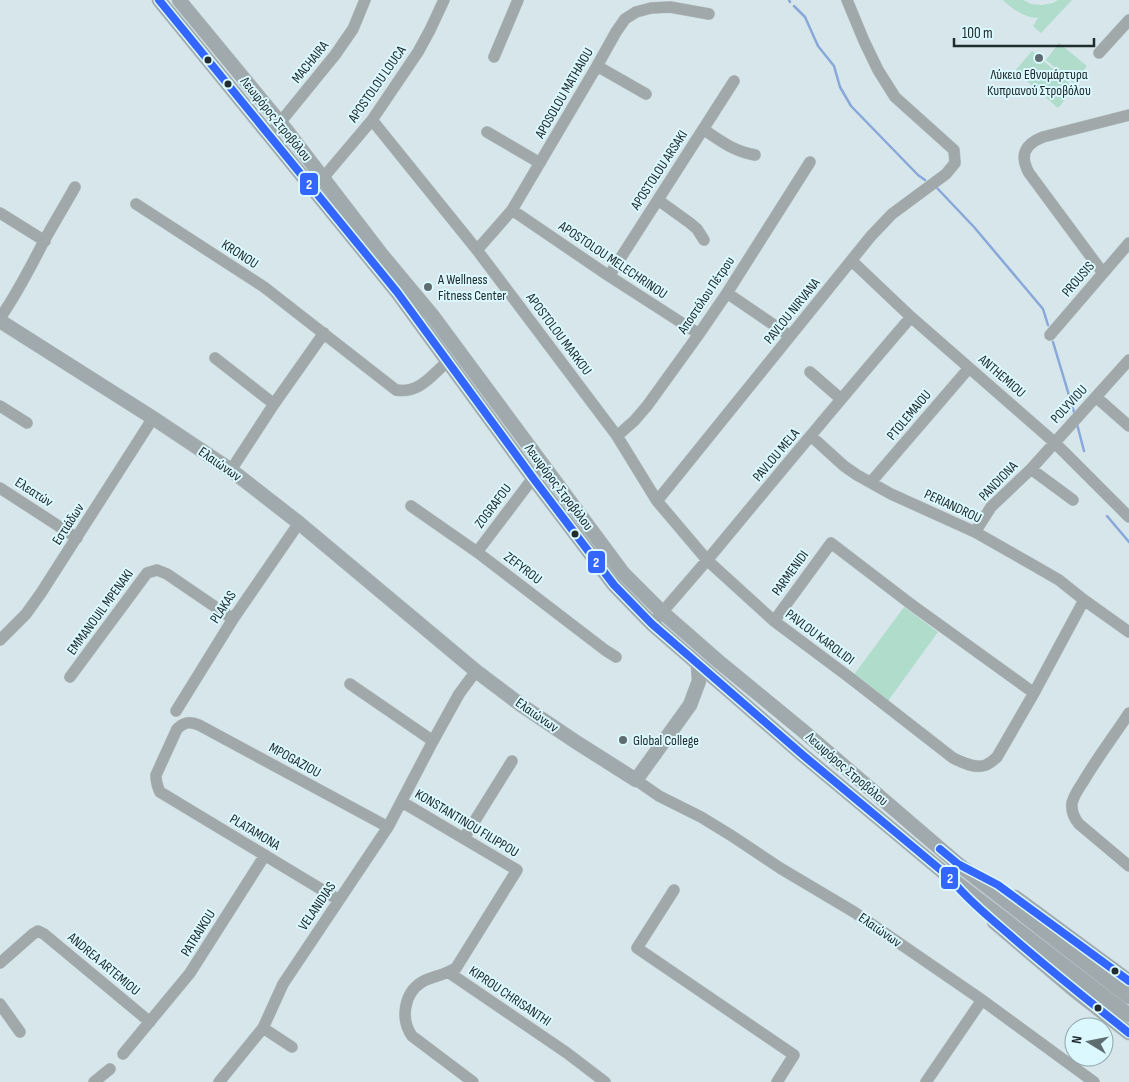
<svg xmlns="http://www.w3.org/2000/svg" width="1129" height="1082" font-family="'Sofia Sans Condensed',sans-serif">
<rect width="100%" height="100%" fill="#d6e6ea"/>
<path fill="#b0dccc" d="M1003,0h20l8,4 11,1 11,-2 5,-3h14l-31,33 -8,-7 5,-8c-13,0 -26,-9 -35,-18z
M1059,43l28,23 -14,17 -27,-23z
M1032,51l43,37 -17,20 -43,-37z
M904,607l34,25 -50,69 -35,-25z"/>
<g fill="none" stroke-linecap="round" stroke-linejoin="round">
<path stroke="#88a8d9" stroke-width="2.5" d="M789,0l1,2
M794,6l11,11 13,29 16,20 6,21 11,19 67,69 7,5
M937,188l37,39 69,82 5,16
M1053,342l21,70
M1077,424l7,27
M1107,516l22,26"/>
<g stroke="#b7c4c7" stroke-width="12">
<path id="minor" d="M1099,53l30,-33
M494,57l24,-57
M597,66l49,28
M372,120l105,130 140,186 40,65 50,59 67,61 75,56 104,81c10,5 23,11 33,7 4,-2 8,-5 11,-8l37,-64 50,-93
M703,129c18,12 30,22 52,26
M487,132l53,31
M269,136l66,-81 18,-26 12,-29
M323,178l49,-58 46,-68 12,-22 14,-30
M658,200l32,23 7,6 7,11
M136,204l128,83 132,103c23,4 35,-14 51,-28
M512,210l97,66 90,58
M0,213l45,28
M477,250l35,-40 85,-144 19,-34 9,-13 11,-7 15,-4 19,-1 39,7
M852,261l59,56 143,125 75,75
M1103,273l-74,-100c-10,-18 -4,-29 14,-36l86,-22
M609,276l125,-195
M727,293l63,43
M0,318c17,-24 30,-50 44,-77 10,-18 21,-36 31,-54
M1050,335l79,-92
M215,358l59,46
M810,372l31,27
M1096,397l33,29
M0,406l27,17
M617,436l17,-15 13,-15 52,-72 28,-41 83,-131
M811,436l33,30 13,9 34,19 84,38 58,33 26,15 25,20 45,32
M1031,469l42,31
M231,470l43,-66 50,-71
M871,482l98,-114
M0,488l77,50
M657,501l214,-265 21,-22 54,-40 9,-11 -1,-13 -59,-53 -17,-27 -14,-29 -17,-41
M411,506l66,46 128,98 11,7
M975,532l16,-25 40,-38 98,-109
M477,552l56,-74 11,-12
M774,621l57,-78 81,62 122,88
M652,624c19,-22 38,-44 57,-66 67,-81 134,-162 202,-241
M0,640l26,-26 15,-21 112,-175
M70,677l77,-104 10,-3 10,4 66,45
M350,684l83,57
M176,711l57,-92 66,-96
M1129,713c-15,23 -32,45 -46,69 -4,6 -9,13 -11,21 -1,9 2,15 7,21l50,42
M636,780l23,16 42,21 31,19 48,32 74,44 128,88 112,82
M402,802l115,68 -61,98 -8,4 119,81 38,29
M464,838l48,-77
M674,890l-37,58 157,107 -17,27
M339,900l-179,-108c-3,-6 -4,-10 -4,-17l21,-46c7,-7 13,-8 22,-4l189,102
M0,963l33,-29 5,-3 6,3 106,88
M448,972c-8,4 -18,5 -26,10 -18,11 -22,37 -10,54l61,46
M0,1004l20,28
M263,1028l29,19
M123,1054l67,-81 75,-118
M94,1082l16,-13
M219,1082l44,-54 20,-44 105,-157 45,-86 26,-47 17,-23
M926,1082l56,-82"/>
</g>
<g stroke="#b7c4c7" stroke-width="15">
<path id="major" d="M159,0l238,292 136,186 81,107 38,39 46,40 106,92 144,120 181,139
M179,0l108,131 95,124 50,60 191,258 39,39 56,49 84,69 156,134 171,133
M0,321l153,97 78,52 68,53 177,148 45,34 55,37 60,38 54,-75 9,-24 -1,-17
M1015,897l114,84
M994,922l80,68 55,43"/>
</g>
<use href="#minor" stroke="#a0a8a9" stroke-width="11"/>
<use href="#major" stroke="#a0aaad" stroke-width="14"/>
<g stroke="#dbf8ff" stroke-width="11">
<path id="bus-1" d="M159,0l238,292 136,186 81,107 38,39 152,132 144,120c19,23 42,42 64,61 38,33 78,65 117,96
M940,849l18,15 40,21 131,96"/>
</g>
<use href="#bus-1" stroke="#36f" stroke-width="8"/>
</g>
<g fill="#606d70" stroke="#dbf8ff" stroke-width="2">
<circle cx="1039" cy="58" r="5"/>
<circle cx="428" cy="287" r="5"/>
<circle cx="623" cy="740" r="5"/>
</g>
<g fill="#212c2e" stroke="#dbf8ff" stroke-width="2">
<circle cx="208" cy="60" r="4.5"/>
<circle cx="228" cy="84" r="4.5"/>
<circle cx="575" cy="534" r="4.5"/>
<circle cx="1115" cy="971" r="4.5"/>
<circle cx="1098" cy="1008" r="4.5"/>
</g>
<g text-anchor="middle" dominant-baseline="central" stroke-width="4" stroke-linejoin="round" paint-order="stroke">
<g font-size="14" fill="#212c2e" stroke="#dbf8ff">
<text transform="translate(310 62) rotate(-51)">MACHAIRA</text>
<text transform="translate(377 84) rotate(-55)">APOSTOLOU LOUCA</text>
<text transform="translate(564 93) rotate(-60)">APOSOLOU MATHAIOU</text>
<text transform="translate(276 119) rotate(51)">Λεωφόρος Στροβόλου</text>
<text transform="translate(659 170) rotate(-57)">APOSTOLOU ARSAKI</text>
<text transform="translate(240 254) rotate(33)">KRONOU</text>
<text transform="translate(613 260) rotate(34)">APOSTOLOU MELECHRINOU</text>
<text transform="translate(1078 279) rotate(-49)">PROUSIS</text>
<text transform="translate(706 295) rotate(-56)">Αποστόλου Πέτρου</text>
<text transform="translate(792 311) rotate(-51)">PAVLOU NIRVANA</text>
<text transform="translate(559 334) rotate(53)">APOSTOLOU MARKOU</text>
<text transform="translate(1002 376) rotate(41)">ANTHEMIOU</text>
<text transform="translate(1069 404) rotate(-47)">POLYVIOU</text>
<text transform="translate(909 415) rotate(-50)">PTOLEMAIOU</text>
<text transform="translate(776 455) rotate(-50)">PAVLOU MELA</text>
<text transform="translate(220 464) rotate(35)">Ελαιώνων</text>
<text transform="translate(998 481) rotate(-46)">PANDIONA</text>
<text transform="translate(559 487) rotate(53)">Λεωφόρος Στροβόλου</text>
<text transform="translate(34 492) rotate(33)">Ελεατών</text>
<text transform="translate(493 506) rotate(-53)">ZOGRAFOU</text>
<text transform="translate(953 506) rotate(25)">PERIANDROU</text>
<text transform="translate(68 524) rotate(-57)">Εστιάδων</text>
<text transform="translate(523 568) rotate(37)">ZEFYROU</text>
<text transform="translate(790 573) rotate(-54)">PARMENIDI</text>
<text transform="translate(223 607) rotate(-57)">PLAKAS</text>
<text transform="translate(100 612) rotate(-54)">EMMANOUIL MPENAKI</text>
<text transform="translate(820 637) rotate(37)">PAVLOU KAROLIDI</text>
<text transform="translate(537 715) rotate(35)">Ελαιώνων</text>
<text transform="translate(295 760) rotate(29)">MPOGAZIOU</text>
<text transform="translate(847 769) rotate(41)">Λεωφόρος Στροβόλου</text>
<text transform="translate(467 823) rotate(31)">KONSTANTINOU FILIPPOU</text>
<text transform="translate(255 832) rotate(31)">PLATAMONA</text>
<text transform="translate(317 906) rotate(-56)">VELANIDIAS</text>
<text transform="translate(880 930) rotate(35)">Ελαιώνων</text>
<text transform="translate(198 933) rotate(-58)">PATRAIKOU</text>
<text transform="translate(104 964) rotate(40)">ANDREA ARTEMIOU</text>
<text transform="translate(510 996) rotate(34)">KIPROU CHRISANTHI</text>
</g>
<g font-size="14" fill="#212c2e" stroke="#dbf8ff" text-anchor="start">
<text x="1039" y="74" text-anchor="middle">Λύκειο Εθνομάρτυρα<tspan x="1039" dy="16">Κυπριανού Στροβόλου</tspan></text>
<text x="438" y="279">A Wellness<tspan x="438" dy="16">Fitness Center</tspan></text>
<text x="633" y="740">Global College</text>
</g>
</g>
<g stroke="#dbf8ff" stroke-width="2">
<rect x="299" y="172" width="20" height="24" rx="5" fill="#36f"/>
<rect x="587" y="550" width="19" height="24" rx="5" fill="#36f"/>
<rect x="940" y="866" width="19" height="24" rx="5" fill="#36f"/>
</g>
<g font-size="14" text-anchor="middle" font-weight="bold" fill="#fff">
<text x="309" y="189">2</text>
<text x="596" y="567">2</text>
<text x="950" y="883">2</text>
</g>
<g transform="translate(1089 1042) rotate(280)"><circle r="24" fill="#dbf8ff" stroke="#91a6ab"/>
<path d="M0-4L9 19L0 12L-9 19Z" fill="#606d70"/>
<text y="-8" font-size="14" font-weight="bold" text-anchor="middle" fill="#212c2e">N</text>
</g>
<path d="M954 38v8h140v-8" fill="none" stroke="#212c2e" stroke-width="2.5"/>
<text x="962" y="38" font-size="15" fill="#212c2e" stroke="#dbf8ff" stroke-width="4" paint-order="stroke">100 m</text>
</svg>
